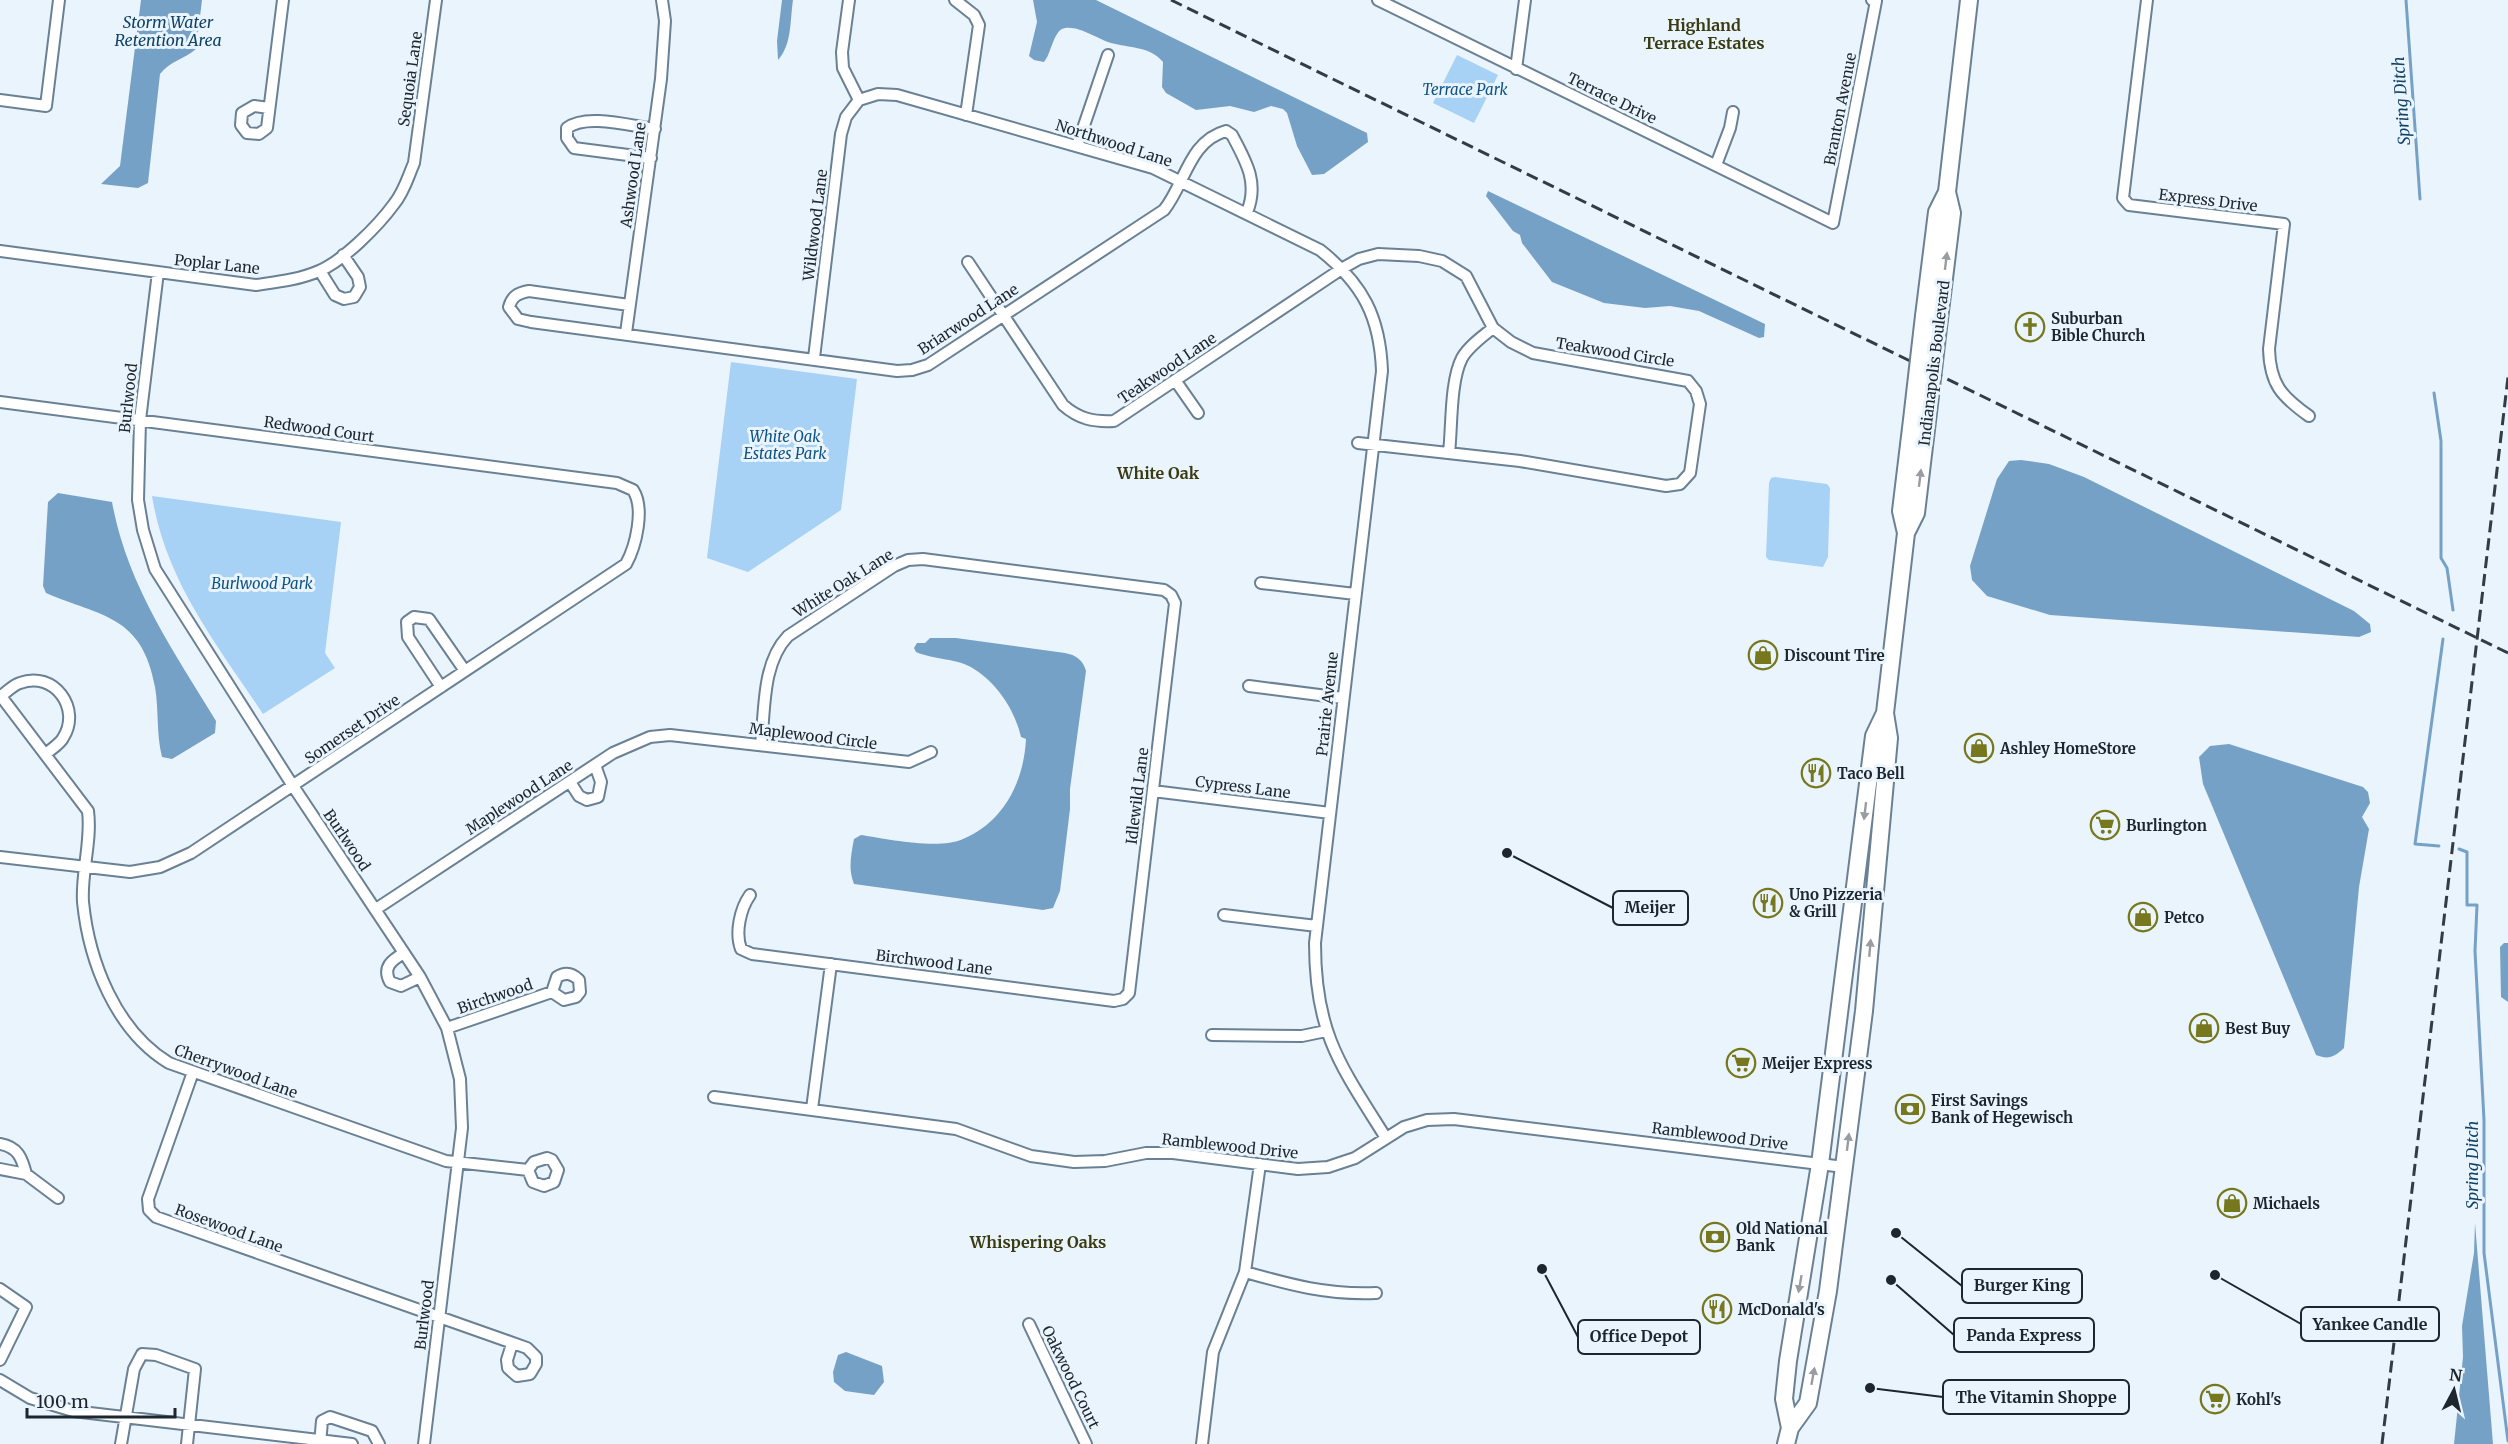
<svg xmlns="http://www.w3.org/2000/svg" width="2508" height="1444" font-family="Merriweather,serif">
<rect width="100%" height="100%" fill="#eaf4fc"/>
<path fill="#a7d1f5" d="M1457,55l41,20 -24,48 -41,-20z
M731,362l126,17 -16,131 -93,62 -41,-14z
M1775,477l52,7 3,4 -2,69 -5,10 -54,-7 -3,-3 3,-74 2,-5z
M152,496l189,26 -16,131 10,15 -72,46c-47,-71 -97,-132 -111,-218z"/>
<path fill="#76a1c6" d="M141,0h61l-6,49c-13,11 -26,12 -36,25l-12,109 -10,5 -37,-4 19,-18z
M782,0h11c-3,20 -1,45 -15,60l-1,-19z
M1033,0h63l271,133 1,9 -44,32 -12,1 -15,-29 -10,-33 -4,-4 -12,-3 -17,6 -24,-6 -34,4 -30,-17 -4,-6 1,-25c-13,-16 -34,-14 -52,-19 -13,-4 -36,-20 -49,-14 -9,5 -11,25 -18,33l-10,-2 -5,-4 8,-34z
M1488,191l277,133 -1,13 -5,1 -60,-27 -29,-5 -25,2 -41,-5 -52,-21 -30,-39 -2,-8 -7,-4 -27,-35z
M2021,460l28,4 35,13 270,134 16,13 1,8 -12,5 -309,-22 -63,-19 -15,-16 -2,-14 27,-87 12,-18z
M58,493l54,9c15,83 61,148 104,219l-1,12 -43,26 -10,-2c-6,-23 -3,-47 -7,-70 -13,-72 -53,-70 -109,-94l-3,-7 5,-84z
M930,638h26l109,15c11,2 18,7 21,18l-16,118v20l-10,82 -7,17 -10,2 -189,-26c-6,-15 -3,-29 0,-45l7,-4c26,4 78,15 102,4 41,-17 61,-58 63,-100l-5,-2c-6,-26 -23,-53 -47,-68 -16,-11 -40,-9 -58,-17l-2,-4 3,-5h8z
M2229,744l134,43 5,5 2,11 -8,14 7,12 -10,58 -15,161c-10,9 -15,12 -28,7l-113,-271 -4,-27 11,-11z
M2504,943h4v59l-7,-5 -1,-50z
M2475,1223l18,221h-39l9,-87 -1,-31 12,-73z
M846,1352l36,14 2,16 -10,13 -29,-4 -11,-9 -1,-10 5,-17z"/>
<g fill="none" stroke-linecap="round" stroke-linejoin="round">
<path stroke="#76a1c6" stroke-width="3" d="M2406,0l14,199
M2434,393l7,48v117l6,10 6,42
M2439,846l-24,-2 28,-205
M2459,849l8,3v53h10l-2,46 9,169v133l24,188"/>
<g stroke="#6a8094" stroke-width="14">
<path id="minor" d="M849,0l-7,52 1,16 16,32
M955,0l19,15 5,10 -13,90
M1378,0l455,223 43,-222 -4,-1
M2147,0l-24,198 6,7 155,19 -15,125c1,35 12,47 40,67
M1516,69l9,-69
M0,100l46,6 13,-106
M859,100l19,-6 19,1 256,73 167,82c43,34 60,67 62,121l-67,572c0,90 25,122 71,195
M269,108l-15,-2 -12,7 -1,12 6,8 12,1 8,-6 16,-128
M1077,146l31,-91
M651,158l-77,-10 -7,-10v-10c19,-15 64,-2 88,1
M1716,165l14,-37 3,-16
M0,251l256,34c21,-3 42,-5 63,-14 24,-10 59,-45 75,-67 10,-12 14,-27 20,-41l22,-163
M968,262l95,143c16,14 30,17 51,16l229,-153 16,-9 19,-5 41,2 23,5 24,15 27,52 18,14 22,11 155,28 8,10 4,13 -10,69 -10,11 -14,2 -146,-25 -162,-18
M320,271l15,24 9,4 10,-2 6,-10 -2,-10 -15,-22
M158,272l-18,148 -2,80 5,30 12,39 138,217 127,191 27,51 13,51 2,49 -38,316
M629,305l-100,-14c-11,2 -17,5 -20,16l9,12 13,3 366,49 15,-1 16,-5 236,-155c21,-26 25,-69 62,-79l6,4c14,26 27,48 15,77
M626,333l35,-254 4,-58 -3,-21
M814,358l27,-224 5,-17 13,-17
M1175,380l23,33
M0,402l617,81 16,7c12,18 3,56 -7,74l-435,289 -31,14 -30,5 -130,-15
M1449,453c3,-26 1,-72 13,-95 7,-12 20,-21 31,-30
M1261,583l94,11
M1249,686l94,12
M441,687l-33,-50 -1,-15 7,-5 15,2 36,52
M0,695l88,116c4,30 -7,61 -5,91 6,60 33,129 86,161l277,98 82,9 5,12 11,4 10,-4 4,-12 -6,-10 -5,-2 -13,4 -6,8
M1,696c6,-4 12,-11 19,-13 34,-13 62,26 43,55 -3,6 -12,11 -17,16
M570,782l9,14 8,4 11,-3 3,-15 -6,-17
M1153,791l177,22
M750,895c-10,14 -15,38 -9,54l11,5 362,47 9,-2 6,-6 46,-390 -4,-8 -7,-5 -241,-31 -15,1 -14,6 -106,70c-26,27 -23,73 -27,109
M376,909l237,-156 37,-16 20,-2 239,27 22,-10
M1224,915l93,11
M404,953c-12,7 -22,14 -14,29l11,4 19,-9
M447,1028l105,-36 5,-15c8,-5 15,-4 22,3l1,12 -4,5 -12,3 -12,-8
M1212,1035l90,1 24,-5
M193,1072l-45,127 1,11 7,7 371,131 9,9v7l-6,10 -13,2 -9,-8 -1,-8 5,-16
M714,1097l242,32 75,27 43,6 31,-1 41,-8h27l125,16 30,-2 27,-9 49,-31 23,-7 27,-1 390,48
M812,1109l19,-145
M0,1144c18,3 22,14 26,30
M0,1169l26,5 32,24
M1245,1272c46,13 82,23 131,21
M0,1289l26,18 -26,53
M1029,1324l57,120
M0,1380l30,18 43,13 279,33
M121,1444l13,-75 8,-15 14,1 39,14 -8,75
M320,1444l2,-23 8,-4 42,14 7,13
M1202,1444l11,-92 32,-80 15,-108"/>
</g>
<g stroke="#6a8094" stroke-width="20">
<path id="highway" d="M1924,316l13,-104 10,-20 22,-192
M1939,319l13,-106 -5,-21
M1906,533l10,-20 11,-92
M1790,1428l18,-25 20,-112 36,-280 25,-273 -4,-25 21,-180 -5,-22 11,-91
M1786,1444l4,-16 -6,-29 4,-38 32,-197 54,-428 11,-23"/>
</g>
<use href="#minor" stroke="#fff" stroke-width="10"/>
<use href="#highway" stroke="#fff" stroke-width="16"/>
<path stroke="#333c44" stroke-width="3" stroke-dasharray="12 6" stroke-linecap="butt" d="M1171,0l1337,653
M2382,1444l126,-1067"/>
<g stroke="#6a8094" stroke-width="20" stroke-linecap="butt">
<path id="highway-bridge" d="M1912,420l12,-104
M1927,421l12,-102"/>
</g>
<use href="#highway-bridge" stroke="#fff" stroke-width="16"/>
</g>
<defs><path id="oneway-solid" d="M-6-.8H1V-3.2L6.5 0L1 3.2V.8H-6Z" transform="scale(1.5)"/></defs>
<g fill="#999da1">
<use href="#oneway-solid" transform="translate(1946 261) rotate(-83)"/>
<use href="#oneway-solid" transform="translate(1920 478) rotate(-83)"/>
<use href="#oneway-solid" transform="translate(1865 811) rotate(97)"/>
<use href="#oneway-solid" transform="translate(1870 948) rotate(-85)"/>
<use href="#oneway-solid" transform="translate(1848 1142) rotate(-83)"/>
<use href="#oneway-solid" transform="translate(1800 1284) rotate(100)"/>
<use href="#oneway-solid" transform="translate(1813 1376) rotate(-80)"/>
</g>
<defs>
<g id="church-ring" transform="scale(1.5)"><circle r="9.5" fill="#eaf4fc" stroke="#77771e" stroke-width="1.5"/><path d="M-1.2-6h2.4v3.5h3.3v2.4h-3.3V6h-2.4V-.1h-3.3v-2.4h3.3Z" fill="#77771e"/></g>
<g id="shop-ring" transform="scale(1.5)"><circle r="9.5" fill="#eaf4fc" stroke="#77771e" stroke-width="1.5"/><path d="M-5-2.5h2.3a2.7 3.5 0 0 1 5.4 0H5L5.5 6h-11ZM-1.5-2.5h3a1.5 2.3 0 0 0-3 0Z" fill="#77771e"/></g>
<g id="restaurant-ring" transform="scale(1.5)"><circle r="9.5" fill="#eaf4fc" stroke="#77771e" stroke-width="1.5"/><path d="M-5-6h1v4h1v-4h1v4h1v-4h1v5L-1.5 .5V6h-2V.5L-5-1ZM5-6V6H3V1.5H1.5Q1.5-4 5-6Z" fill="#77771e"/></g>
<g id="supermarket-ring" transform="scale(1.5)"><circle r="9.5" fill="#eaf4fc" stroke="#77771e" stroke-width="1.5"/><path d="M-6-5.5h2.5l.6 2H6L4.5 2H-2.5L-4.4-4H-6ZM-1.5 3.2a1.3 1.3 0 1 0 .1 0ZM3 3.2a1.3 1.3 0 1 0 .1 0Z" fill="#77771e"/></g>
<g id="bank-ring" transform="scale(1.5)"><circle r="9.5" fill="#eaf4fc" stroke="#77771e" stroke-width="1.5"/><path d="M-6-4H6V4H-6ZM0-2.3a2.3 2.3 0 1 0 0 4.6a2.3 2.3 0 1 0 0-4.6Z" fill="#77771e"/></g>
</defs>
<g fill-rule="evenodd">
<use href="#church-ring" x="2030" y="327"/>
<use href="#shop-ring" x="1763" y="655"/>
<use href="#shop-ring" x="1979" y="748"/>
<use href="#restaurant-ring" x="1816" y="773"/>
<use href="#supermarket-ring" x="2105" y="825"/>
<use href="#restaurant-ring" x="1768" y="903"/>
<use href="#shop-ring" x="2143" y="917"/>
<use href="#shop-ring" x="2204" y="1028"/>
<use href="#supermarket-ring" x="1741" y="1063"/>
<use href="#bank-ring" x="1910" y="1109"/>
<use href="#shop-ring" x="2232" y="1203"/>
<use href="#bank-ring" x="1715" y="1237"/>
<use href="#restaurant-ring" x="1717" y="1309"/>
<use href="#supermarket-ring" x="2215" y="1399"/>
</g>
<g text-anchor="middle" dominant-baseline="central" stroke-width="6" stroke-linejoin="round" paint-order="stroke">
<g font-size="15" fill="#1d262e" stroke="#eaf4fc">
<text transform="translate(410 79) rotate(-82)">Sequoia Lane</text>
<text transform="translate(1612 98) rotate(26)">Terrace Drive</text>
<text transform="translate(1840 109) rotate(-79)">Branton Avenue</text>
<text transform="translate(1114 143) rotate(18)">Northwood Lane</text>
<text transform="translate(633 175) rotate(-82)">Ashwood Lane</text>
<text transform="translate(2208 200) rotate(7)">Express Drive</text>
<text transform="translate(815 225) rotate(-83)">Wildwood Lane</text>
<text transform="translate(217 264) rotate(6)">Poplar Lane</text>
<text transform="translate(968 319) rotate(-33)">Briarwood Lane</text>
<text transform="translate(1615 352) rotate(9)">Teakwood Circle</text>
<text transform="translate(1934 363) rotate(-83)">Indianapolis Boulevard</text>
<text transform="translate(1167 368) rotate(-34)">Teakwood Lane</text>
<text transform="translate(128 398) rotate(-84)">Burlwood</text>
<text transform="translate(319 429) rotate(8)">Redwood Court</text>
<text transform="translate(843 583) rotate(-32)">White Oak Lane</text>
<text transform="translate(1327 704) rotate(-84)">Prairie Avenue</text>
<text transform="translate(352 729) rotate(-34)">Somerset Drive</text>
<text transform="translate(813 736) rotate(7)">Maplewood Circle</text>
<text transform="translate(1243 787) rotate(7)">Cypress Lane</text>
<text transform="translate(1137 796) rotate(-83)">Idlewild Lane</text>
<text transform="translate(519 797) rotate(-33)">Maplewood Lane</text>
<text transform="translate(347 840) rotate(56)">Burlwood</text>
<text transform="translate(934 962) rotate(7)">Birchwood Lane</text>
<text transform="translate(495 996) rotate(-19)">Birchwood</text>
<text transform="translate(236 1071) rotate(20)">Cherrywood Lane</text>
<text transform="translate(1720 1136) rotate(7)">Ramblewood Drive</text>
<text transform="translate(1230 1146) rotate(6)">Ramblewood Drive</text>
<text transform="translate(229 1228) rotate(20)">Rosewood Lane</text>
<text transform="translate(424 1315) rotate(-83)">Burlwood</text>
<text transform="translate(1071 1377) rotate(64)">Oakwood Court</text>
</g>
<g font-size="15" font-style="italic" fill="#0e5485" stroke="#eaf4fc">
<text x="1465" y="89">Terrace Park</text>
<text x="785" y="436">White Oak<tspan x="785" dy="17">Estates Park</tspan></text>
<text x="262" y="583">Burlwood Park</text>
</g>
<g font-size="15" font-weight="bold" fill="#1d262e" stroke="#eaf4fc" text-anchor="start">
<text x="2051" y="318">Suburban<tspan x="2051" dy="17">Bible Church</tspan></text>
<text x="1784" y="655">Discount Tire</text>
<text x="2000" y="748">Ashley HomeStore</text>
<text x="1837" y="773">Taco Bell</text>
<text x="2126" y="825">Burlington</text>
<text x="1789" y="894">Uno Pizzeria<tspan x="1789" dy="17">&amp; Grill</tspan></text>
<text x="2164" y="917">Petco</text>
<text x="2225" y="1028">Best Buy</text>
<text x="1762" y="1063">Meijer Express</text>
<text x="1931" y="1100">First Savings<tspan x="1931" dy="17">Bank of Hegewisch</tspan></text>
<text x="2253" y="1203">Michaels</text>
<text x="1736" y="1228">Old National<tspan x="1736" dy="17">Bank</tspan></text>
<text x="1738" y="1309">McDonald's</text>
<text x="2236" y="1399">Kohl's</text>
</g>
<g font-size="16" font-style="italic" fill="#104267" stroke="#eaf4fc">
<text x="168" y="22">Storm Water<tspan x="168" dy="18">Retention Area</tspan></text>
<text transform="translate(2401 101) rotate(-94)">Spring Ditch</text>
<text transform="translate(2472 1165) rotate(-90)">Spring Ditch</text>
</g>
<g font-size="16" font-weight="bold" fill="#3b3b12" stroke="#eaf4fc">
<text x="1704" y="25">Highland<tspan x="1704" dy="18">Terrace Estates</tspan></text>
<text x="1158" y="473">White Oak</text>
<text x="1038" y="1242">Whispering Oaks</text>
</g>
</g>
<path fill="none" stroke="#1d262e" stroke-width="2" d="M1507 853L1613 908M1896 1233L1962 1286M2215 1275L2301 1324M1891 1280L1954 1335M1542 1269L1578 1337M1870 1388L1943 1397"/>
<g fill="#1d262e" stroke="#eaf4fc" stroke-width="2">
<circle cx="1507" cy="853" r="6"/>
<circle cx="1896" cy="1233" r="6"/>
<circle cx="2215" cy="1275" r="6"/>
<circle cx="1891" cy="1280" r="6"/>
<circle cx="1542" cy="1269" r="6"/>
<circle cx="1870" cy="1388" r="6"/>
</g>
<g fill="#eaf4fc" stroke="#1d262e" stroke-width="2">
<rect x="1613" y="891" width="75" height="34" rx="6"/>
<rect x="1962" y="1269" width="120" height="34" rx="6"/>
<rect x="2301" y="1307" width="138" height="34" rx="6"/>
<rect x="1954" y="1318" width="140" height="34" rx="6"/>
<rect x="1578" y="1320" width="122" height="34" rx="6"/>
<rect x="1943" y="1380" width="186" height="34" rx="6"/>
</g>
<g font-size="16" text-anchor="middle" font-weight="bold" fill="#1d262e">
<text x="1650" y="913">Meijer</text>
<text x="2022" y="1291">Burger King</text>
<text x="2370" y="1330">Yankee Candle</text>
<text x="2024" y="1341">Panda Express</text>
<text x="1639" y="1342">Office Depot</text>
<text x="2036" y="1403">The Vitamin Shoppe</text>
</g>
<g transform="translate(2454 1390) rotate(7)" stroke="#eaf4fc" stroke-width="4.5" paint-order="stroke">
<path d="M0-4.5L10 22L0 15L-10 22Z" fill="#1d262e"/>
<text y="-9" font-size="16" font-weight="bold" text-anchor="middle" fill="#1d262e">N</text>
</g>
<path d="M27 1408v9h148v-9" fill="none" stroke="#1d262e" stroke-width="3"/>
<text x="36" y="1408" font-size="18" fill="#1d262e" stroke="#eaf4fc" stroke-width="4.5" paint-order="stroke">100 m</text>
</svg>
